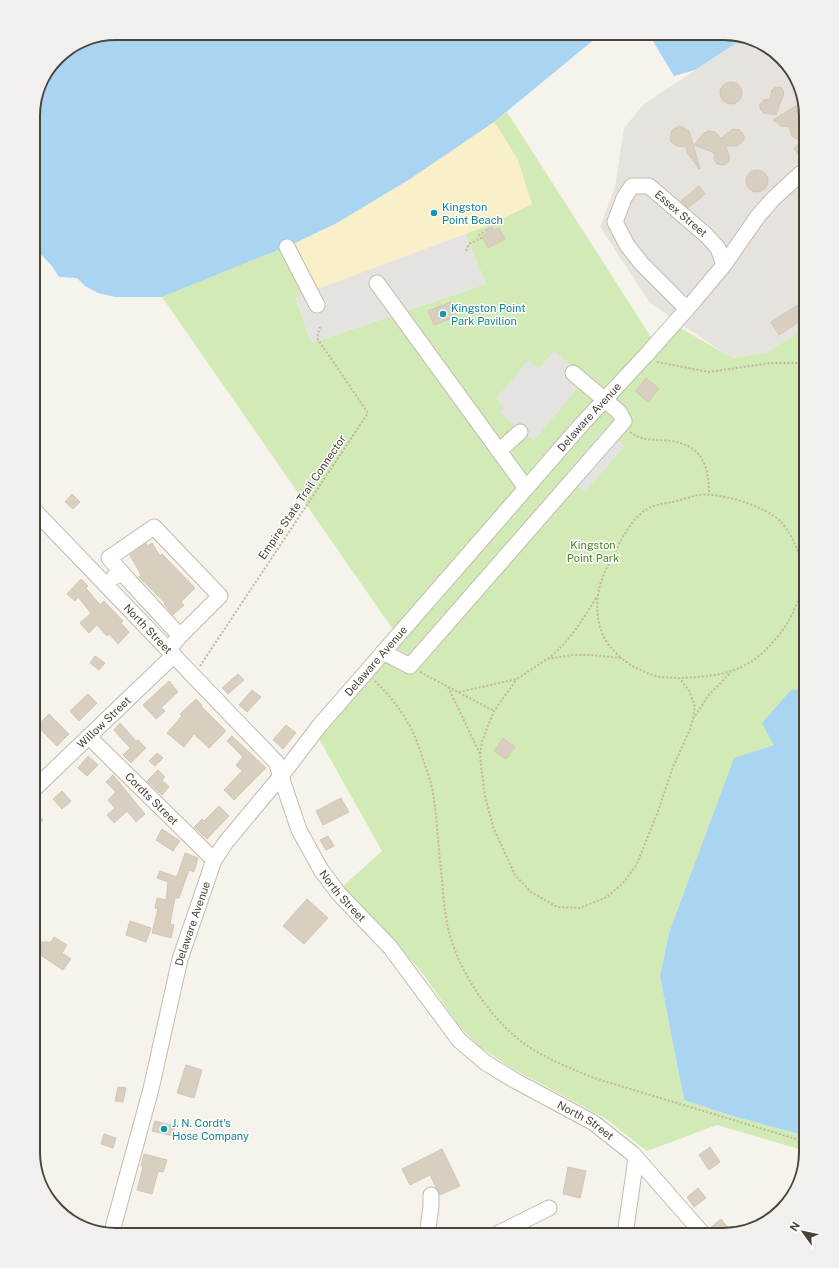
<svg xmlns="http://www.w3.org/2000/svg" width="839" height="1268" font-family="'Public Sans',sans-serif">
<rect width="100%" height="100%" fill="#f6f3ec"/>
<path fill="#e6e2dd" d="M744,38l21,6 30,31 11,41v212l-39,24 -36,6 -81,-55 -50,-76 15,-40 9,-59 20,-24z"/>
<path fill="#d2eab5" d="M507,112l151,236 19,-22 55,32 35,-6 39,-24v360l-15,2 -17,55 -40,14 -65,174 -9,43 24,124 45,15 77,21v15l-89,-26 -70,26 -41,-32 -98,-53 -29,-20 -20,-20 -35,-51 -36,-41 -46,-47 40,-36 -64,-114 83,-96 -239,-344 133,-54 23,47 -22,8 15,45 175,-59 -21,-50 31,-12 22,-62 -24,-38z"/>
<path fill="#f9efc9" d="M494,122l24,38 14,44 -36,18 -178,68 -23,-47 42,-20 73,-44z"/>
<path fill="#e5e3e0" d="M465,234l21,50 -175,59 -15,-46z
M554,351l32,27 -52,63 -35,-29 5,-6 -8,-7 32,-39 11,8z
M605,428l20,18 -40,46 -20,-17z"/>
<path fill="#a9d4f2" d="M116,33h486l-108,89 -84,57 -73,44 -42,20 -133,54h-47l-17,-4 -13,-7 -8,-8 -18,-1 -7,-11 -19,-20v-135l6,-27 18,-27 27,-18z
M648,33h80l16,5 -49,32 -21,6z
M806,688v448l-77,-21 -45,-15 -24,-124 9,-43 65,-175 40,-13 -12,-22 29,-33z"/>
<path fill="#d8cfc1" stroke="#d3c7b4" d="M720 93a11 11 0 1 1 22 0a11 11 0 1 1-22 0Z
M776,87l6,1 2,5 -8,22 -12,-2 -4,-4v-5l4,-4 6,-1 2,-9z
M802,102l4,13 -6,5 5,7 1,4v34l-12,-17 8,-6 -10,-6 -3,-9 -8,-1 -8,-6z
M679,126l4,1 6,4 11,37 -1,1 -12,-17 -1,-5 -9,-1 -6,-4 -1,-4 2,-8z
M733,129l7,1 4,6v3l-2,3 -5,4h-11l3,10v4l-3,4 -3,1 -6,-1 -3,-5 1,-6 -21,-8 10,-12 4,-2 7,1 6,6z
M746 181a11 11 0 1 1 22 0a11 11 0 1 1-22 0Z
M699,186l6,8 -17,14 -7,-7z
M492,227l2,3 5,-2 6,11 -17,9 -6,-12 5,-2 -2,-4z
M451,302l6,14 -23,9 -6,-14z
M798,305l8,12 -27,18 -8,-13z
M646,378l13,11 -11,13 -13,-11z
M72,494l8,8 -7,7 -8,-7z
M146,543l1,3 5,-3 8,13 2,-2 33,34 -14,14 3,3 -11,10 -9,-11 1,-1 -26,-26 2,-2 -11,-20z
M81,579l7,7 -2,2 14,17 4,-4 19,20 -2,2 8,9 -11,12 -9,-10 -2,2 -10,-11 -8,8 -9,-10 11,-10 -13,-16 -3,4 -8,-7z
M95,656l10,7 -6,7 -9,-7z
M238,674l6,6 -16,14 -6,-6z
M169,681l9,11 -17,16 4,3 -9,8 -13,-14z
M252,690l9,7 -14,15 -8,-7z
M88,694l9,9 -18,18 -9,-10z
M196,699l6,6 -1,1 25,25 -17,17 -15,-14 -10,13 -17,-14 15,-17 -2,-2z
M49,714l20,20 -12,12 -20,-20z
M120,723l16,18 2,-1 8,8 -15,15 -8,-8 7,-7 -16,-18z
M286,725l10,8 -13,16 -10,-9z
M232,736l34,32 -32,32 -10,-10 18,-19 -6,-6 7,-8 -16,-16z
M503,738l12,9 -9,12 -12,-8z
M157,753l6,5 -8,8 -6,-5z
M88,756l10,9 -11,11 -9,-8z
M158,770l7,7 -3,3 7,7 -7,8 -15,-14z
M113,775l32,39 -9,8 -9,-11 -13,12 -7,-8 8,-7 -7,-8 8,-8 -10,-10z
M62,791l9,10 -9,8 -9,-10z
M341,798l8,14 -26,13 -7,-14z
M219,806l10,10 -22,23 -13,-12 8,-8 2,2z
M33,810l10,10 -10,10z
M162,829l18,12 -7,10 -17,-11z
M328,836l6,10 -8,4 -6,-10z
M185,853l13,5 -4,14 -5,-2 -10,28h-4l-5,26 4,1 -3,13 -19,-5 6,-24 -3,-1 2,-10 9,2 2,-18 -11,-4 3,-7 17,6z
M307,899l21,19 -24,26 -21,-18z
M130,921l21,7 -5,14 -20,-7z
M54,937l13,8 -5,8 9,6 -8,11 -30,-20 6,-10 3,2h9z
M186,1065l16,5 -8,28 -17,-5z
M118,1087l8,1 -3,14 -8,-1z
M155,1121l20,5 -2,10 -21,-5z
M104,1134l12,4 -3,10 -12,-4z
M710,1147l10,15 -11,8 -10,-15z
M442,1149l18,37 -20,9 -10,-20 -20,10 -8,-16z
M144,1154l23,6 -4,12 -5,-1 -6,23 -15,-4 6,-23 -2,-1z
M568,1167l18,4 -6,27 -17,-4z
M698,1188l8,10 -12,9 -7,-10z
M721,1219l7,9 -2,2 3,4 -13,1 -6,-7z"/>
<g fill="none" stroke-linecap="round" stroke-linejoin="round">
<g stroke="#c2bbae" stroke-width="17">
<g id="minor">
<path d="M287,247l30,58"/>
<path d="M377,283l149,205"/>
<path id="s1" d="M687,309l-46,-46 -14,-18 -12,-23 9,-24 8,-12h17l57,49 12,13 6,17"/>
<path d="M499,451l21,-19"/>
<path id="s2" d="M33,509l243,253 23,68 22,40 18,24 51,53 69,93 27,23 28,17 80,43 39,31 71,81"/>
<path d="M122,573l-13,-15 45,-31 66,69 -40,40"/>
<path d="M114,577l8,-4 58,63 -6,7"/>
<path d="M383,652l27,14 214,-245 -5,-9 -46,-39"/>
<path id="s3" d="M89,737l125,123"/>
<path id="s4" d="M33,790l141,-135"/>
<path id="s5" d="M111,1235l40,-146 29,-130 34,-99 12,-18 55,-66 39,-51 262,-301 66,-71 45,-51 31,-37 34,-49 15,-17 27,-25"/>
<path d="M427,1235l4,-28v-12"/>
<path d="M495,1235l54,-27"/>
<path d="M625,1235l11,-77"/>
</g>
</g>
<path stroke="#c4b79f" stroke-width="2" stroke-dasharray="2 2" stroke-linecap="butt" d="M466,251l3,-7 12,-6 -2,-3 6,-4
M657,362l52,10 62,-9h35
M630,432c12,10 27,7 41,9 32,5 38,25 38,54
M620,657c-4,-4 -8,-8 -12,-13 -16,-24 -13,-57 1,-80 9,-18 19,-41 35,-53 8,-6 18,-7 28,-9 9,-2 18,-5 26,-7 22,-3 67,11 82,26 3,3 7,8 9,12 24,38 12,79 -17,110 -7,8 -15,16 -25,21 -20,12 -45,13 -67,14
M548,659c21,-17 34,-38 48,-61
M200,666l168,-253 -51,-75 3,-11
M420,672l74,39
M375,681c12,12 25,27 33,42 8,13 12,28 17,42 2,8 6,16 7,23 5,27 6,55 9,82 2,20 3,42 8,62 11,42 44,91 80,115 20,13 43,22 65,31l212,64
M448,687l32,67
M459,692l58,-13 30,-20 25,-4h19l30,3 11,8 15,7 12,4 20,1 10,12 6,17 -4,20 -18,40 -16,47 -21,52 -14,18 -15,13 -27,11 -23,-1 -26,-15 -16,-17 -22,-48 -8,-31 -3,-23 -2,-18 2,-14 12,-30 23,-32
M693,719l15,-23 23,-24"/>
<use href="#minor" stroke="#fff" stroke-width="15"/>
</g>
<g fill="#0f9aa8" stroke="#fff" stroke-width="1.5">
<circle cx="434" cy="213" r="4"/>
<circle cx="443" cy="314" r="4"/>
<circle cx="164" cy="1129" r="4"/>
</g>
<g text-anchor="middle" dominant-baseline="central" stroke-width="3" stroke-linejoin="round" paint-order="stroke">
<g font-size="11" fill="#0d838f" stroke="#fff" text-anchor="start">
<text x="442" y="207">Kingston<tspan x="442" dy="13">Point Beach</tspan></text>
<text x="451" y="308">Kingston Point<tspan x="451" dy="13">Park Pavilion</tspan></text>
<text x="172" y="1123">J. N. Cordt's<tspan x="172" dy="13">Hose Company</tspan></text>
</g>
<g font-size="11" fill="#4b4439" stroke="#fff">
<text stroke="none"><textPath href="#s1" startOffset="213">Essex Street</textPath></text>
<text stroke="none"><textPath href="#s5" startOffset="970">Delaware Avenue</textPath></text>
<text transform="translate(302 497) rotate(-56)">Empire State Trail Connector</text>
<text stroke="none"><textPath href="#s2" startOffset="166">North Street</textPath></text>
<text stroke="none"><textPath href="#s5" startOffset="646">Delaware Avenue</textPath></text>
<text stroke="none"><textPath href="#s4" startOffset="98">Willow Street</textPath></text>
<text stroke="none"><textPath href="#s3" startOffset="88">Cordts Street</textPath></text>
<text stroke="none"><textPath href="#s2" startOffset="502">North Street</textPath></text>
<text stroke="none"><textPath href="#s5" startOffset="322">Delaware Avenue</textPath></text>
<text stroke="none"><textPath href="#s2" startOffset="838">North Street</textPath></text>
</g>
<g font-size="11" fill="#4a7f2a" stroke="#fff">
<text x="593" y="545">Kingston<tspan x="593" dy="13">Point Park</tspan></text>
</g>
</g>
<path d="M0 0H839V1268H0ZM116 40H723A76 76 0 0 1 799 116V1152A76 76 0 0 1 723 1228H116A76 76 0 0 1 40 1152V116A76 76 0 0 1 116 40Z" fill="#f1f0ef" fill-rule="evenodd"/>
<path fill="none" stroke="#4b4439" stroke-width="2" d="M116 40H723A76 76 0 0 1 799 116V1152A76 76 0 0 1 723 1228H116A76 76 0 0 1 40 1152V116A76 76 0 0 1 116 40Z"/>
<g transform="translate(803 1232) rotate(303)" stroke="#ffffff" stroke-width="3" paint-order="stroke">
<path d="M0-3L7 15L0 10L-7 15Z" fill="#4b4439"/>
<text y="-6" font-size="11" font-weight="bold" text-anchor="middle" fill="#4b4439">N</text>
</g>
</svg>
